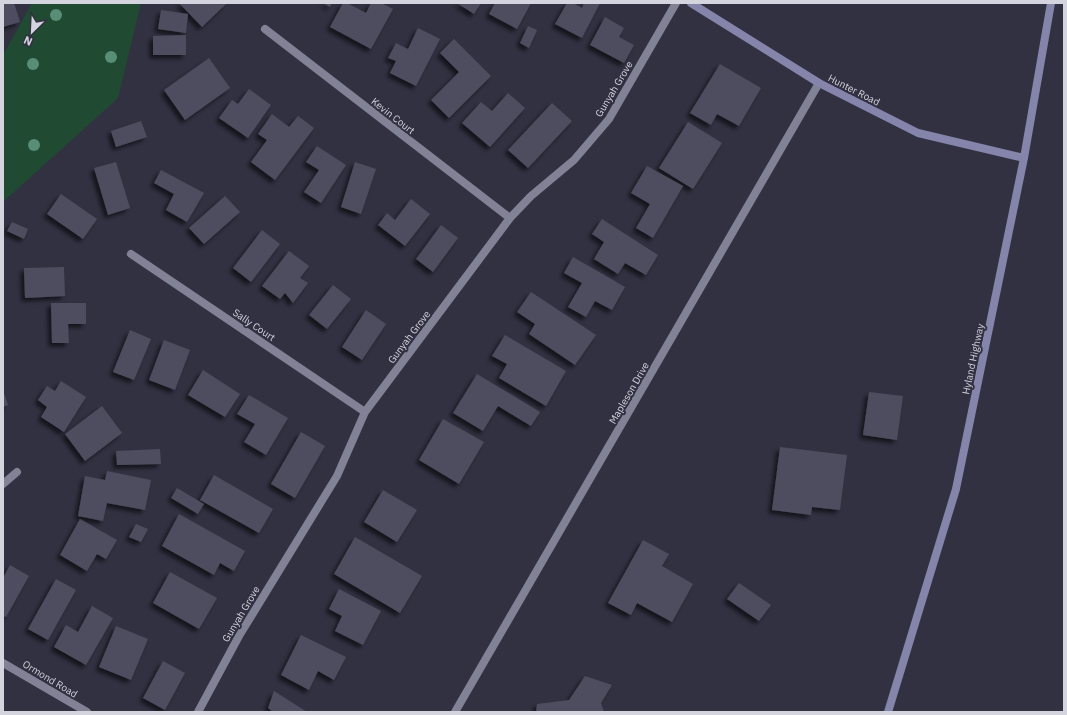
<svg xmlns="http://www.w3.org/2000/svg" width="1067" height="715" font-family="'IBM Plex Sans',sans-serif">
<defs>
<filter id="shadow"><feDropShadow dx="-3.5" dy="3.5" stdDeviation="2" flood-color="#0009"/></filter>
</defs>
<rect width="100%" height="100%" fill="#313142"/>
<path fill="#214a32" d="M32,3h109l-23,95 -115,104v-147z"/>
<path fill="#4d4d5f" filter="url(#shadow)" d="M3,3h11l6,19 -17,5z
M179,3h48l-25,24z
M323,3h9l-2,4z
M343,3h4l19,10 5,-10h10l12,6 -22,40 -41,-22z
M457,3h24l-7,11z
M495,3h36l-14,26 -28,-15z
M567,3h6l9,5 2,-5h16l-18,35 -27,-14z
M161,10l27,4 -2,19 -28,-4z
M605,17l19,11 -5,9 15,8 -10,18 -34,-18z
M528,26l9,4 -8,18 -9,-5z
M418,28l22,11 -24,47 -26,-13 6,-12 -8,-3 8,-15 12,6z
M186,35v20h-33v-19z
M454,39l37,37 -42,42 -18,-18 28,-28 -19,-19z
M209,58l21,30 -45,32 -21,-30z
M720,64l41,24 -22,38 -22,-12 -6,11 -21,-12z
M249,89l22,16 -23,33 -29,-20 13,-18 6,4z
M508,93l17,15 -35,39 -28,-24 19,-21 11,9z
M552,103l20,18 -44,47 -20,-18z
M272,114l17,13 9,-11 16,12 -39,52 -24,-18 16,-22 -9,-6z
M141,121l6,16 -31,10 -5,-16z
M688,122l34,21 -29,46 -34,-21z
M317,146l29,19 -25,38 -17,-11 15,-22 -13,-8z
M116,162l14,46 -22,7 -14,-47z
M355,162l21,7 -15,45 -20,-7z
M647,166l36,20 -30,52 -17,-10 14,-24 -19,-11z
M161,170l43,23 -17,29 -21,-12 8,-16 -20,-11z
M61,194l36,25 -14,20 -36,-25z
M225,196l15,16 -36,32 -15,-16z
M411,199l19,15 -25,32 -27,-21 9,-12 8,7z
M602,219l56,36 -12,20 -21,-12 -7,11 -24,-15 10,-17 -12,-8z
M12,222l16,7 -4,10 -17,-8z
M441,225l17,13 -25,34 -17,-13z
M262,230l18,14 -29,38 -18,-14z
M289,251l20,15 -9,12 8,5 -15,20 -8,-10 -5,6 -18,-13z
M573,257l52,30 -13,23 -17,-9 -9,16 -18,-10 14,-24 -18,-10z
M64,267l1,29 -40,2 -1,-30z
M333,285l18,14 -24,30 -18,-14z
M531,292l65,43 -21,30 -46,-31 6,-10 -18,-12z
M51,303h35v21h-18l1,19h-17z
M366,310l20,14 -24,36 -20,-13z
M130,330l21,9 -17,41 -21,-8z
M505,335l61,36 -20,35 -47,-28 8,-14 -15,-8z
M164,340l26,10 -15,40 -26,-10z
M203,370l37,24 -15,23 -37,-22z
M477,374l63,38 -9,14 -33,-20 -15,25 -30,-18z
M61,381l25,16 -22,35 -23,-15 6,-10 -9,-7 9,-14 8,5z
M3,390l5,15 -5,2z
M869,392l34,4 -6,44 -34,-5z
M249,395l39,23 -22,37 -22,-13 11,-18 -18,-10z
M102,406l20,27 -37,28 -20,-27z
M443,419l41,23 -25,42 -40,-24z
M301,432l24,14 -30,52 -24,-14z
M780,447l67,8 -7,55 -28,-3 -1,8 -39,-5z
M160,449l1,15 -44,1 -1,-14z
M107,471l44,9 -6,30 -38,-7 -4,18 -25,-5 7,-40 20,4z
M214,475l59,34 -14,24 -59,-33z
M177,488l27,16 -6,10 -27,-16z
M383,490l34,20 -20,32 -33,-20z
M179,514l66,37 -11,20 -14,-8 -6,12 -52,-29z
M80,519l37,21 -11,19 -9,-5 -10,17 -27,-16z
M136,524l12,5 -7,13 -12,-5z
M355,537l67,39 -22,37 -66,-39z
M643,540l26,14 -7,12 31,18 -21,38 -35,-19 -6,12 -23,-12z
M10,565l19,11 -23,41 -3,-1v-38z
M170,572l47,26 -18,31 -46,-26z
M56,579l20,11 -28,50 -20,-11z
M739,583l32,22 -12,16 -32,-22z
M339,589l42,22 -18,34 -28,-14 7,-15 -13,-7z
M92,606l21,12 -27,47 -32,-18 12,-22 12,7z
M116,626l32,13 -17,41 -32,-13z
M301,635l45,22 -12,23 -16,-9 -9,19 -28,-15z
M163,661l22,12 -20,37 -22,-12z
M585,676l27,9 -11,18 3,9h-68l1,-8 32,-4z
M274,691l33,21h-34l-5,-4z"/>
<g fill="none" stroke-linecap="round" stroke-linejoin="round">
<path stroke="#818295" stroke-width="8" d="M265,29l245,189
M131,254l234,158
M3,484l14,-12
M3,663l84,49
M198,712l41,-76 98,-160 28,-64 145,-194 21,-22 43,-36 35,-41 67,-116
M455,712l364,-629"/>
<path stroke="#8584ab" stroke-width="8" d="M691,3l128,80 99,50 106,25
M888,712l68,-223 68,-331 27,-155"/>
</g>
<g fill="#588e76">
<circle cx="56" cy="15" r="6"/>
<circle cx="111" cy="57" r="6"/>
<circle cx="33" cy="64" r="6"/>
<circle cx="34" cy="145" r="6"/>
</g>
<g text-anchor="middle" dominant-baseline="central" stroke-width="4" stroke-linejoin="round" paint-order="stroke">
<g font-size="10" fill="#d4d4df" stroke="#313142">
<text transform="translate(614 89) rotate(-59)">Gunyah Grove</text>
<text transform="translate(854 90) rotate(27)">Hunter Road</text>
<text transform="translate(393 116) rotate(38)">Kevin Court</text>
<text transform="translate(254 325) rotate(34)">Sally Court</text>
<text transform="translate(409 337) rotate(-53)">Gunyah Grove</text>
<text transform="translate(973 359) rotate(-78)">Hyland Highway</text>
<text transform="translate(629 393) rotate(-60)">Mapleson Drive</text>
<text transform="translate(241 614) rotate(-59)">Gunyah Grove</text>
<text transform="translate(50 679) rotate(31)">Ormond Road</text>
</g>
</g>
<rect width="1067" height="715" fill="none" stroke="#d4d4df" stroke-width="8"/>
<g transform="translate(32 32) rotate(204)" stroke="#313142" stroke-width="3" paint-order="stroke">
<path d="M0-3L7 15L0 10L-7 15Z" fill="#d4d4df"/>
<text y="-6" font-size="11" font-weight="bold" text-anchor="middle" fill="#d4d4df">N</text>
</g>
</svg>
